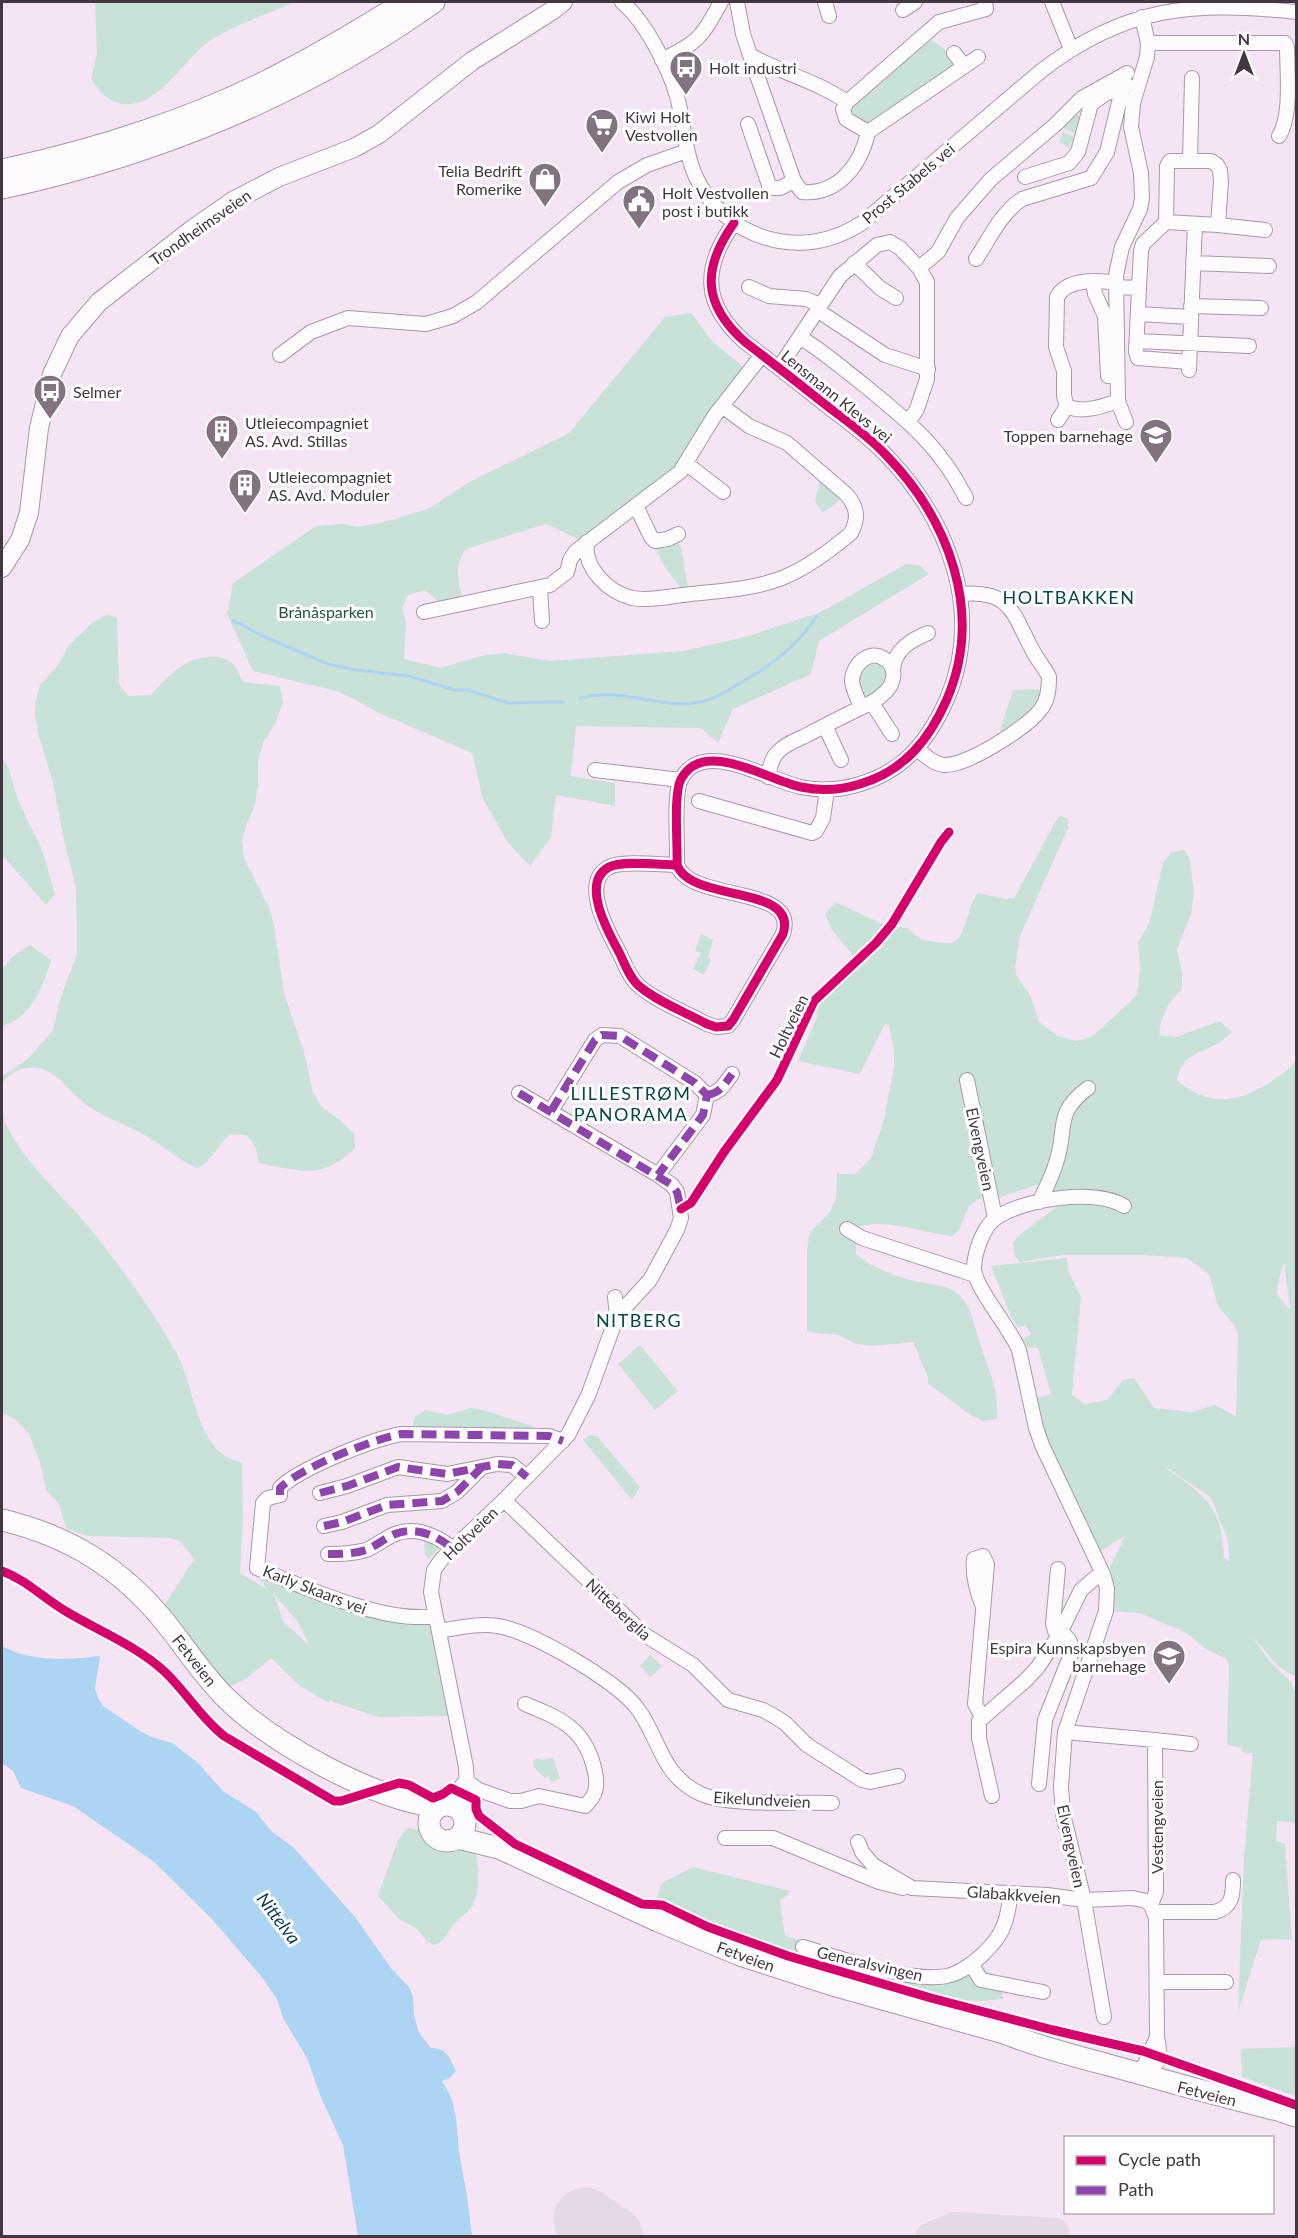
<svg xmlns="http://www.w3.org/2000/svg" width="1298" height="2238" font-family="Lato,sans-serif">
<rect width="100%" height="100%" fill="#f5e4f4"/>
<path fill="#c8e2d7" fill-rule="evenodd" d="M95,2h200c-27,12 -56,21 -81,36 -32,18 -63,89 -108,59 -6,-4 -11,-12 -15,-18l6,-26z
M931,40l18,12 6,12 -79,57 -10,4 -10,-2 -7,-12v-5z
M1076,114l5,4 -3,17 -19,-9 11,-11z
M1063,132l11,5 -5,11 -10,-6z
M691,313l20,27 32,27 -25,37 -37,62 -101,74 -34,-16 -80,25c-12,16 -8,30 -4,49l-23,4 -14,-12 -17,5 -6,13 4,14 -2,37 37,9 40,-12 23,-3 46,8 133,-10 62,-14 76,-25 85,-48 13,1 10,9 -110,67 -8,33 -78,35 -15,34 -17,-15 -125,-2 -5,50 44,7v23l-59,-11 -5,42 -21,29 -22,-23 -25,-44 -11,-46 -93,-40 -39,-21 -87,-21 -26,-57 6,-31 83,-57 27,-2 14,3 28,-5 45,-14 41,-27 98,-48 96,-116z
M820,481l21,17 -9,9 -10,5 -7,-11z
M679,543l2,3 7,42h-7l-17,-22 -9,-19 8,-3 2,5z
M108,614l9,4 2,66 9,12 23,-1c19,-21 36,-41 67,-38 6,1 12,3 16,8 4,5 6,12 9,17l37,4 3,16 -8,22 -12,19 -5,18v27l-4,20 -7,15 -5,17 2,18 25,50 5,17 10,68 20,59 9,41 9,14 19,14 13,13 1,14c-35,33 -53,23 -96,15l-3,-15 -9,-13 -17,-1c-12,11 -19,28 -33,34 -19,-8 -33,-22 -51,-32 -20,-12 -42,-18 -61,-32 -13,-10 -23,-26 -38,-33 -16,-8 -35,-1 -45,12v-7l26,-17 25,-29 8,-33 16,-43 -1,-67 -12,-46 -11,-59 -14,-46 -4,-21 1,-15 4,-15 18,-20 11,-20 24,-23z
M870,664c28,-2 15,28 -4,33 -8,-12 -10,-25 4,-33z
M1043,689c-11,20 -22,32 -41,43l-2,-2 13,-40z
M2,758l6,9 10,33 24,50 13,44 -9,11 -44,-50z
M1061,816l7,3v9l-48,108 -5,31 2,9 14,21 8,25 19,14 18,5 17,-5 44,-41 3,-27 -2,-26 11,-18 14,-61 8,-11 14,-2 5,11 4,31 -3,22 -14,35 5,24v16c-14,14 -21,26 -23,46l17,2 44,-16 12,11c-6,5 -12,11 -19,14 -19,10 -31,9 -36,34 29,26 58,24 90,4 10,-6 22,-14 29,-23v616l-17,-10 -27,-31 18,26 21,20 5,12v129l-19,-2 -1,20 9,3 7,95 -31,1 -23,72 6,-155 9,-104 -11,-1 -1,-4 -13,-3 -1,-3 2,-78 -3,-5 -20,-10 -21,-17 -46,-19 -29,-2c4,-16 5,-28 0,-44l15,-31 -26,16 -51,-104 -14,-49 17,-5 -13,-46 -11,-1 -4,-8 8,-5 -5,-9 -8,3 -9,-16 -18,-46 76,-8 1,12 13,27 -9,98 13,9 22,-4 16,-20 11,-2 20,30 38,4 23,-7 21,11 2,-82 -4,-9 -16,-19 -9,-32 -22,-16 -42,-3h-83l-42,7 -6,-7 -1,-13 8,-8 35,-27 -4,-19 -10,-5 -41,14 -23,2 -9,7 -10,24 -7,6c-31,-3 -60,-17 -91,-10l-5,9v19c15,13 34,20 54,26 15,4 40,4 51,17 12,13 13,30 19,46 10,32 18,41 17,76l-14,2 -17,-9 -38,-29v-6l-15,-35 -41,4 -16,-2 -17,-9 -32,-3v-83l3,-17 20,-20 6,-14 1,-27 3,3h15l16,-16 13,-38 10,-53v-16l-5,-26 -4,-1 -25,50 -62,-13 20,-46 -14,-1 25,-31 26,-25 -23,-28 -7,-16 10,-12 52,24 21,2c9,11 16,13 29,14 4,0 11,2 15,1 15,-5 15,-38 26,-50l27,6 9,-1 44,-81zM1284,1262l6,46 -1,1 -12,-15 1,-11zM1166,1467l45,31 17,42 1,22 -5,-4c-2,-51 -18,-62 -57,-89z
M701,934l12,6 -5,17 3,2 -7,16 -11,-6 8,-16 -6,-2z
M30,945l21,15c-6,21 -15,44 -32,58 -5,4 -12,6 -17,8v-56l10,-13z
M2,1115c17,44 56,75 86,111 32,40 64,83 89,128 16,30 19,83 48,102 5,3 12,5 17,7l1,59 -3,51 28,17 -10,-13 90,31 81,15 19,93 -69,1 -46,-15 -2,-3 -2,4 -30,-18 -28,-27 -24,20 -20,10 -63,-82 30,-47 -14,-18 -13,-3 -80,-2 -21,-8 -7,-24 -13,-14 -6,-28 -11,-28 -14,-15 -13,-6zM273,1593l25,29 11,23 -25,-23z
M640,1345l38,46 -23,19 -37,-46z
M471,1408l12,2 52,17 -7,2 -116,-1 3,-11 11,-7 21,5z
M589,1435l8,1 43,51 -8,13 -49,-60z
M424,1537l17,9 -12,13 -4,-4z
M650,1655l12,11 -11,11 -11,-11z
M553,1757l7,22 -9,3 -2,-6 -4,2 -11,-11 -1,-6 4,-3 6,2z
M407,1828l15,2 54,24c3,15 5,42 -6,55 -5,6 -12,10 -17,16 -6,9 -9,17 -19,20l-7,-4 -11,-13 -17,-9 -21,-23 20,-56z
M693,1867l98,24 -11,10 5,35 128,36 55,-1 21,-21 -6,17 18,16 2,16 -23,2 -33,-2 -86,-17 -75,-23 -55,-23 -38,-9 -43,-19 6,-7 6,-18z
M1296,2047v49l-54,-19 -1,-28z"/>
<path fill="#acd4f3" d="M2,1646c26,16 69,14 98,10l-5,32 3,10 5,8 37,25 11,6 21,6 25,19 26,29 33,21 16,20 21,15 62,70 36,51 18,19 4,10 1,18 5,18 12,15c16,0 19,10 25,23l-6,7 -8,3 9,16 5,20 3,35 8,44 5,40h-114l-15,-91 -23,-50 -13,-37 -24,-40 -6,-19 -16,-23 -51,-59 -57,-56 -80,-55 -52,-18 -8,-17 -11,-8z"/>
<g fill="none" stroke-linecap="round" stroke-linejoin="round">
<path stroke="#acd4f3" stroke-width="3" d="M233,620l27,15 68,29 28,6 52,6 47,14h12l41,13 56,-1
M580,698c38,-9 63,4 100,6 31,1 47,-14 72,-28 25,-15 48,-34 64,-59"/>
<path stroke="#e4d9e4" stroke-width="26" d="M929,2236l25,-11 102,6"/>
<path stroke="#e4d9e4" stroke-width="63" d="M585,2219l26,17"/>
<g stroke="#a79aa6" stroke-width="16">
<path id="minor" d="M622,2c23,19 46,64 55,94 6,23 7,48 15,71 13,38 47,67 87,74 29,5 58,-2 83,-18l179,-152c84,-65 153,-70 255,-59
M737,2l6,32 7,21c31,18 67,26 97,47l-4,7 3,10 22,13 110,-75
M825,2l4,14
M1052,2l19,47
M903,10l12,-8
M1148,43h137l2,4c0,24 5,69 -8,89
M954,53l10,13
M750,55l44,126 8,11c36,3 59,-27 66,-60
M662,60c37,-18 39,-22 59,-58
M847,102l92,-80 47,-13 -1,-7
M748,124l22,64h10l14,-7
M1190,160l2,-82
M1025,177l44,-14 9,-11 13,-48 14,-10 22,-9
M1218,225l47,5
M976,259c14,-21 24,-45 46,-60l69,-21 16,-26 16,-66
M854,263l26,25 16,10
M1193,263l76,3
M919,268l19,-16 19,-34 34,-39 64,-54 27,-27 45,-25
M1093,281l2,13 10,22 3,60
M1116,283c-18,-3 -49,-5 -59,14l-1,50 8,24v25l3,10c15,8 36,0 51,-5
M749,287l20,9 37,3 14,6
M1116,287l23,1 2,-37 2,-7 23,-22 1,-56 3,-5h41l6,4 3,5 1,12 -3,43 -52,-3
M1139,288l-3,64 2,6 51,4
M1191,306l70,2
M817,310l68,45 43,14
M1138,314l53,3
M801,338c22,13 42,31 63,47 44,36 76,61 102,113
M1137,341l112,5
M280,355l31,-23 37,-14 78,6 27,-8 24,-14 141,-120 29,-17 40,-14
M779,368l61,-92 37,-31 13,-3 10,6 19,20 8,14v97l-10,30 -8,12
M1189,370l6,-146
M1058,420l9,-14
M1126,422l-8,-21 -2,-126 6,-28 18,-38 2,-11 -1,-25 -10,-46 2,-24 14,-46 1,-14 -6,-26
M687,464l36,28
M636,506l15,31 4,4 13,-2 10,-5
M587,542c-4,26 21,50 45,56 16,3 34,-1 51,-3 32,-4 68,-5 99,-17 25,-10 49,-28 69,-45 8,-15 6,-26 -4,-38l-60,-52 -38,-17 -27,-20
M540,588l2,33
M424,612l126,-27 17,-13 3,-12 6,-9 104,-79 35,-57 47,-60
M893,670c1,-20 18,-30 35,-37
M872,703l20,31
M825,726l16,34
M917,749c9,7 16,15 28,16 22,1 83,-38 96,-56 7,-9 8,-20 8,-32 -4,-9 -10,-15 -15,-24 -21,-37 -21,-64 -73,-59
M595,770l86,10
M768,777c2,-9 3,-19 10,-25 7,-8 18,-12 27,-16 17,-9 33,-17 49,-25 10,-5 20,-8 28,-16 11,-8 17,-25 4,-35 -16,-13 -34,5 -34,21 1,9 6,18 9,26
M699,801l113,32 4,-2 7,-13 4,-29
M677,865c-16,0 -54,-5 -68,2 -30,16 1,68 11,87 5,11 10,24 19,32 19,16 46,26 68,38l9,3 12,-1 5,-6 50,-86c16,-50 -92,-31 -106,-69 1,-19 -4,-71 4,-86 3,-5 7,-10 12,-13 30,-17 78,15 108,21 19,4 40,3 59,-3 44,-13 69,-44 87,-85 37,-87 2,-179 -61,-244 -16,-17 -36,-32 -55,-46 -29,-23 -57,-45 -86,-67 -43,-38 -43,-74 -11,-119
M967,1080l28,138
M519,1093l139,82 14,10 5,7 4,26 -4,12 -27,50 -33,36
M707,1095c13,-2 17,-10 25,-21
M551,1111l44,-71 7,-5 18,1 75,47 12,12 -4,20 -45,60
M1039,1202c6,-12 13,-25 17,-39 12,-34 -3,-49 32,-75
M847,1229l15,9 113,37
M320,1493l27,-7 51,-19 49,7 50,-10 15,1 15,12
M504,1500l141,135 48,30 35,35 35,10 11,6 11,7 22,22 55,35 8,2 28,-6
M324,1526l18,-4 45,-17 55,-4 15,-9 24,-24
M328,1554c13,0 25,0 38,-4 10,-4 19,-12 29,-16 20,-8 41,1 57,14
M1058,1569l-5,55 2,7 4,4
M435,1616c-50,8 -131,-29 -178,-48l6,-65 5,-5 12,-3v-7c18,-19 95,-50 122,-54l147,2 14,5
M439,1631c19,-3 39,-8 59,-5 33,5 119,55 139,82 23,30 23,67 64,86 25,12 100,8 131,9
M982,1717l-7,-13 12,-140 -4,-8 -9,3c-2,16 3,33 9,48
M1065,1732l90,8 1,152 -5,13 5,13 1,119c4,15 2,30 -11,39
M1155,1740l36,4
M466,1781l13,9 31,11h11l18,-5 46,10c11,-11 13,-18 10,-34 -9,-43 -33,-53 -70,-68
M1039,1784l6,-64 28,-71 -4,-9 -8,-9
M992,1796l-13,-58v-17l47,-41 12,-13 21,-32 22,-45 21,-18
M444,1805l22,-24
M463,1814l4,-24 -1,-23 -35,-175 3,-22 7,-10 63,-60 64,-65 20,-39 29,-80 -2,-19
M725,1838h48l106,44 24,6
M858,1842l4,10 11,13 39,23 135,7 37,5 49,-2 13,3 5,4
M1155,1912h60c17,-5 18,-16 18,-32
M803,1947c37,11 107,36 144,29 14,-3 25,-12 35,-21 9,-9 18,-18 22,-30 4,-10 5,-21 7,-31
M971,1964l10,16 62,12
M1157,1982h69
M1104,2017l-20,-117 -21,-86 -2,-27 4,-55 41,-121 1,-23 -4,-14 -61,-129 -6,-17 -17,-78c-8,-21 -46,-64 -45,-83 1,-16 9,-40 22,-49 27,-19 100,-30 128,-12
M1146,2076l-1,-12 12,-27"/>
</g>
<g stroke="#a79aa6" stroke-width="20">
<path id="major" d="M2,568l18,-28 9,-27 10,-85 13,-54 18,-38 29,-34 91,-71 43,-30 46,-24 75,-29 25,-14 93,-73 81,-51 10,-8"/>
</g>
<g stroke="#a79aa6" stroke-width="23">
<path id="highway" d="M2,170c95,-20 198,-53 284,-99 41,-21 80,-45 119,-69
M2,188c154,-33 303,-94 432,-186
M2,1520c67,16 119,48 163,102 20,25 37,52 60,75 47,47 147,101 212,110
M429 1823a18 18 0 1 1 36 0a18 18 0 1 1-36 0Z
M458,1838l41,10 159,73 82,34 96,31 168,47c33,13 66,22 101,31 56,16 112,31 168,45
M1260,2104l36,12"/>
</g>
<use href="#minor" stroke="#fefbfd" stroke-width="14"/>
<use href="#major" stroke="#fefbfd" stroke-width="18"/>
<use href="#highway" stroke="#fefbfd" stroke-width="21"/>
<path stroke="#8e44ad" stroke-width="8" stroke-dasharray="15 8" stroke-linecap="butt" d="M519,1093l153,92 5,7 4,17
M707,1095c13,-2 17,-10 25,-21
M551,1111l44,-71 7,-5 18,1 75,47 12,12 -4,20 -45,60
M320,1493l27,-7 51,-19 49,7 50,-10 15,1 15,12
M280,1495v-7c18,-19 95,-50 122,-54l147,2 14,5
M324,1526l18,-4 45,-17 55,-4 15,-9 24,-24
M328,1554c13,0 25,0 38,-4 10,-4 19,-12 29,-16 20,-8 41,1 57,14"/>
<g stroke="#fff" stroke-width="13">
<path id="cycleway" d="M677,865c-16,0 -54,-5 -68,2 -30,16 1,68 11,87 5,11 10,24 19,32 19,16 46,26 68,38l9,3 12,-1 5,-6 50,-86c16,-50 -92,-31 -106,-69 1,-19 -4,-71 4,-86 3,-5 7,-10 12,-13 30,-17 78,15 108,21 19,4 40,3 59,-3 44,-13 69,-44 87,-85 37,-87 2,-179 -61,-244 -16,-17 -36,-32 -55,-46 -29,-23 -57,-45 -86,-67 -43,-38 -43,-74 -11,-119
M681,1209l10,-6 33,-51 53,-72 37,-79 62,-58 16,-19 49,-82 8,-10
M2,1571c25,9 42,28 65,41 32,19 70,34 98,60 21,20 36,46 59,64l110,65h7l58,-18 10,2 24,13 10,-4 8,-6 25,12v9l3,7 36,28 127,60 20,1 46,22 80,29 143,42 122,32 90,21 153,54"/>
</g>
<use href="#cycleway" stroke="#d6006c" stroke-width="9"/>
</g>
<defs>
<g id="bus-pin" transform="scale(1.725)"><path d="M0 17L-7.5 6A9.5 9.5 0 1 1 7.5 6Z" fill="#817480" stroke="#fff"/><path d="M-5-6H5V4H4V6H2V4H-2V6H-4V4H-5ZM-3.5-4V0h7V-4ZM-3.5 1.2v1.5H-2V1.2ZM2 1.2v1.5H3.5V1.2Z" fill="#fff"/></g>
<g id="supermarket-pin" transform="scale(1.725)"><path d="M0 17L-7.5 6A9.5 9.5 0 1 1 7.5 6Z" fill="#817480" stroke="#fff"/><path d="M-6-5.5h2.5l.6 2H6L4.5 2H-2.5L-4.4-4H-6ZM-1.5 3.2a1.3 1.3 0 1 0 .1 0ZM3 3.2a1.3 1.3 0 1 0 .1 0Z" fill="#fff"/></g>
<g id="shop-pin" transform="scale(1.725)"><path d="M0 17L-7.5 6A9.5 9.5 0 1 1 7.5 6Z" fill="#817480" stroke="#fff"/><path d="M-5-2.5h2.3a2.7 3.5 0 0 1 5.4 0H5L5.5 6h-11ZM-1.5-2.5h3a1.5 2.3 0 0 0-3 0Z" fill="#fff"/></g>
<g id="civic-pin" transform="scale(1.725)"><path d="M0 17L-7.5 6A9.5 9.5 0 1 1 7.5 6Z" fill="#817480" stroke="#fff"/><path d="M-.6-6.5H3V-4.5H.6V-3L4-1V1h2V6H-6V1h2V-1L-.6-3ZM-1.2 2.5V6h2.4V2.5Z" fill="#fff"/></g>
<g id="building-pin" transform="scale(1.725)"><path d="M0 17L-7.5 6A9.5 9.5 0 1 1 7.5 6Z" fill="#817480" stroke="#fff"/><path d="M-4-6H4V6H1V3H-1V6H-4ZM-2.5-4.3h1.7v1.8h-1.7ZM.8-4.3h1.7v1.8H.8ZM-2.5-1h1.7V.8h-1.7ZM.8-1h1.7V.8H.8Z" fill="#fff"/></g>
<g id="school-pin" transform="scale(1.725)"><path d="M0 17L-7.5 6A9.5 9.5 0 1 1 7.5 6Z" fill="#817480" stroke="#fff"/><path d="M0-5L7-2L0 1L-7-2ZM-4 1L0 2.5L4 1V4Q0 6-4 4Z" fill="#fff"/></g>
</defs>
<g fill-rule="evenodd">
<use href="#bus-pin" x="686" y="67"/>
<use href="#supermarket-pin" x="602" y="125"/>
<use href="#shop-pin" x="545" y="179"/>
<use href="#civic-pin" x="639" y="201"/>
<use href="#bus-pin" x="50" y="391"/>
<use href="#building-pin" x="222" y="431"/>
<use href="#school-pin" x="1156" y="435"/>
<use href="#building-pin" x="245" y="485"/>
<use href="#school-pin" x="1169" y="1656"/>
</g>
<g text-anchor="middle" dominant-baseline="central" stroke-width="6" stroke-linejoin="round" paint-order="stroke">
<g font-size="16" fill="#433742" stroke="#fff" text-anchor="start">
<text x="709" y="67">Holt industri</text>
<text x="625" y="116">Kiwi Holt<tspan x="625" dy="18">Vestvollen</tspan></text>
<text x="522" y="170" text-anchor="end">Telia Bedrift<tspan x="522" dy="18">Romerike</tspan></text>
<text x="662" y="192">Holt Vestvollen<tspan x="662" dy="18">post i butikk</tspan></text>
<text x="73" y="391">Selmer</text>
<text x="245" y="422">Utleiecompagniet<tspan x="245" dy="18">AS. Avd. Stillas</tspan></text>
<text x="1133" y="435" text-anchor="end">Toppen barnehage</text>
<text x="268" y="476">Utleiecompagniet<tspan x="268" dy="18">AS. Avd. Moduler</tspan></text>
<text x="1146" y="1647" text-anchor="end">Espira Kunnskapsbyen<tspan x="1146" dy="18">barnehage</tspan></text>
</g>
<g font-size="16" fill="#433742" stroke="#fff">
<text transform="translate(908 183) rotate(-40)">Prost Stabels vei</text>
<text transform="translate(200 227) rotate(-35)">Trondheimsveien</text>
<text transform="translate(837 396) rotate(39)">Lensmann Klevs vei</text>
<text transform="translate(788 1026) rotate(-64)">Holtveien</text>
<text transform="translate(981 1149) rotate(78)">Elvengveien</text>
<text transform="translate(470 1533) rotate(-44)">Holtveien</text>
<text transform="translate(315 1589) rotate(21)">Karly Skaars vei</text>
<text transform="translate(619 1609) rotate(43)">Nitteberglia</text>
<text transform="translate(195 1660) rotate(52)">Fetveien</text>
<text transform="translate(762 1799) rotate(3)">Eikelundveien</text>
<text transform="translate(1156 1827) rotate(-90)">Vestengveien</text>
<text transform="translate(1072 1846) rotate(78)">Elvengveien</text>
<text transform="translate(1014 1894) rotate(4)">Glabakkveien</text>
<text transform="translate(746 1956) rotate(20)">Fetveien</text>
<text transform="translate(870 1963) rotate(13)">Generalsvingen</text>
<text transform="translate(1207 2093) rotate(14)">Fetveien</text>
</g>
<g font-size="16" fill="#21563e" stroke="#fff">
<text x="326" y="611">Brånåsparken</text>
</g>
<g font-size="18" letter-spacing="1.5" fill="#04464c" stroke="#fff">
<text x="1069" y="597">HOLTBAKKEN</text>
<text x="631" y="1093">LILLESTRØM<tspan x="631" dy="21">PANORAMA</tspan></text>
<text x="639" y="1320">NITBERG</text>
</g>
<g font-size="18" font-style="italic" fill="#033a54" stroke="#fff">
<text transform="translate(279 1918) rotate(53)">Nittelva</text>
</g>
</g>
<rect width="1298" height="2238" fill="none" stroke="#433742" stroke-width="6"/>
<rect x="1064" y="2136" width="210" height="78" fill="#ffffff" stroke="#b4afb3" stroke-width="1.5"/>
<rect x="1076" y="2156" width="30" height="9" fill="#d6006c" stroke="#b4afb3" stroke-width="1.5"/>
<text x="1118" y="2166" font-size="18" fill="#433742">Cycle path</text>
<rect x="1076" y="2186" width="30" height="9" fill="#8e44ad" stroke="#b4afb3" stroke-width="1.5"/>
<text x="1118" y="2196" font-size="18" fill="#433742">Path</text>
<g transform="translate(1244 54)" stroke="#ffffff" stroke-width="4.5" paint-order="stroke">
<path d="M0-4.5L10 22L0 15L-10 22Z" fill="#433742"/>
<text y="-9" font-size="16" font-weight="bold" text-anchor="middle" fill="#433742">N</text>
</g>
</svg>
